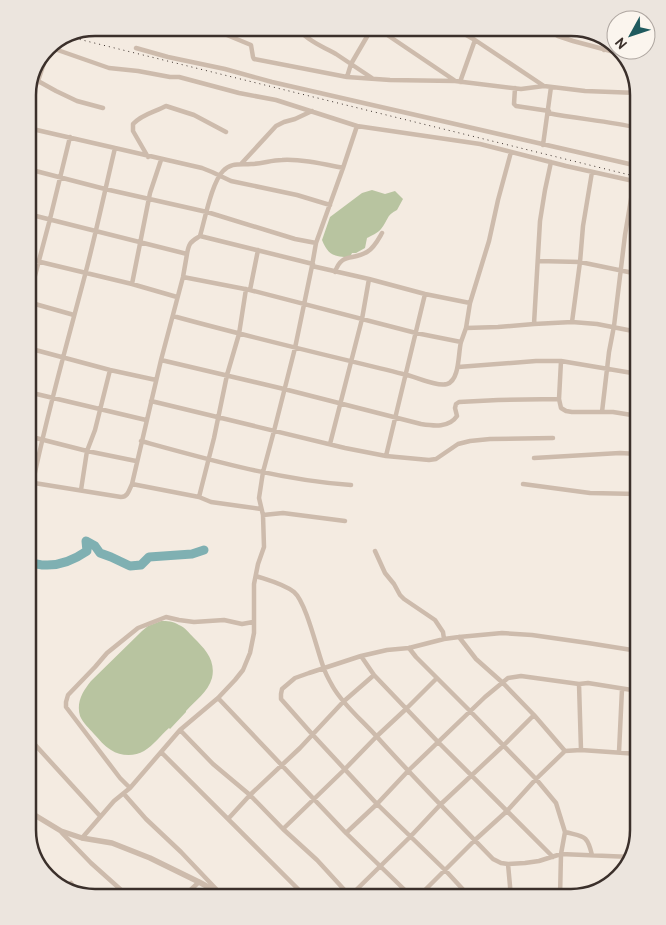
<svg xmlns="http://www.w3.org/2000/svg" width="666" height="925" font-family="Overpass,sans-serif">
<rect width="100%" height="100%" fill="#f4ebe1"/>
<path fill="#b8c4a0" d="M372,190l13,4 10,-3 8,8 -6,11c-11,5 -9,11 -16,19 -3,4 -10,7 -14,9l-2,10 -9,5h-4l-2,4c-16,0 -22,-2 -28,-17l8,-23 32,-24z
M161,621c6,0 12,0 18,4 6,2 10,8 15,13 11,11 22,22 18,40 -4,14 -17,23 -26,33v1l-16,17 -1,-1c-8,7 -16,18 -25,23 -10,6 -24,5 -33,-1 -7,-4 -12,-11 -17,-16 -5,-6 -11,-11 -14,-18 -4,-14 3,-25 11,-35l51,-50 6,-5z"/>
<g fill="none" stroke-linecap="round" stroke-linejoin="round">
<path stroke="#7fb0b2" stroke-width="9" d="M28,562c5,1 11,3 16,3 16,1 30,-5 43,-14l-1,-10 9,5 5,7 11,4 19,9 11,-1 8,-8 43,-3 12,-4"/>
<path stroke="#cdbbac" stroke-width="4.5" d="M210,28l41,17 2,12 1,2 93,18 43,3 65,1 66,8 23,-3 41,5 53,2
M297,28c10,12 26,19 39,26 12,8 24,16 36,24
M377,28l77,52
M454,28l21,12 69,46
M545,28l13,8 15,5 49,13
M49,47l60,21 29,3 32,6h9l60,16 37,7 81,26
M136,48l32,9 57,12 47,13 366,84
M604,50l5,-9
M347,77l4,-13 21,-36
M38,81l18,10 21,10 26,7
M460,82l15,-42
M515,88l-1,16 2,2 33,5
M28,101l10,-20 11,-33
M548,113c30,6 61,8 90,15
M28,128l174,40 10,4 19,9 66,14 33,10
M543,145l8,-58
M148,157l-15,-26v-7c9,-10 22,-12 33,-18l28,9 32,17
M241,164l35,-38 8,-4 11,-3 17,-8
M28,169l77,20 102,23 88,27 21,4
M200,236c5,-17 12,-54 23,-65 8,-9 18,-6 28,-7 11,0 20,-4 31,-4 20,-1 41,4 61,8
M187,254c2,-12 4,-12 13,-18l113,28
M28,259l104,25 45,13
M538,261l42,1 58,12
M312,266l57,13 56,15 45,9
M335,272c7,-20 17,-11 32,-20 7,-4 11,-12 15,-19
M183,277l67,13 166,43 45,9 5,-14 4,-25 19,-62 9,-41 13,-48
M132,284l18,-91 11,-33
M250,290l8,-40
M28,302l22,-83 20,-82
M28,302l46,13
M173,316c76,21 153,39 230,58 12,2 33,13 44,10 13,-4 11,-31 14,-42
M572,322l8,-60 3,-36 9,-54
M534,324l6,-103 5,-31 6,-28
M466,328l32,-1 36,-3 38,-2 25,2 41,8
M28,348l82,22 46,10
M161,360l123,29 137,35c13,2 28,4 36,-8l-2,-8 1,-4 3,-2 39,-2 61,-1
M561,361l-2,38 2,9 5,3 6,1h41l25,4
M458,367l78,-6h25l77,13
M28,392l118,28
M151,401l194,47 41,8 43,4 7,-1 22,-15 12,-3 20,-2 63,-1
M602,412l7,-60 5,-26 11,-91 9,-54
M28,436l59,15 49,10
M141,441c69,19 139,39 210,44
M330,444l32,-125 7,-40
M386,456l39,-162
M534,458l86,-5 18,1
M28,482l93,15c7,0 8,-7 11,-13l29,-124 22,-83 4,-23 -159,-40
M33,482c14,-69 34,-138 52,-207 11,-42 20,-85 30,-127
M132,484l67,13 12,5 50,7
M523,484l67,9 48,1
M81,490l6,-39 8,-21 15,-60
M199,497l15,-59 13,-63 12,-41 7,-45
M263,515l20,-2 62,8
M375,551l10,22 9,11 6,11 4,4 31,21 8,12 1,7
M256,576c12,4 28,8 38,16 12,10 23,58 29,74 2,7 6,14 10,21 11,19 30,34 45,51 37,41 76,81 115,121l8,4 7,1 17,-1 14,-2 22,-7 70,3
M459,637l17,22 27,24 31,32 31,36
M409,648l7,9 54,54 66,68 20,24 9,29 -4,22 -1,43
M361,656l13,19 65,68 114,114
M579,684l2,66
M218,698l128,135 66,64
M180,730l33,34 37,31 33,34 34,31 33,36
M28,737l72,79
M161,752l145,145
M619,752l3,-63
M130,788l-10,-10 -54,-71v-5l2,-7 27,-28 12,-14 31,-25 28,-11 13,3 15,2 30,-2 18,4 11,-2
M124,794l22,25 35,33 37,39
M228,819l22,-24 50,-47 43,-46 31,-27
M283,829l62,-60 32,-33 29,-27 31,-31
M565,832c19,5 22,2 27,23
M62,833l29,30 38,34
M346,833l31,-29 31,-33 77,-74 23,-19 13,-2 58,8 9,-1 50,8
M82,838l32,-37 16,-13 50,-58 38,-32 17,-18 8,-10 7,-17 4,-20v-49l4,-20 6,-17 -1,-32 -4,-17 4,-26 11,-41 21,-83 17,-82 4,-23 27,-75 14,-42 123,18 86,22 72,16
M508,864l3,33
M71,883l8,11
M350,896l60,-59 31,-33 62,-58 31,-31
M183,897l16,-15
M418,897l57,-57 32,-29 29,-32 29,-28 16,-1 57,4
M470,897l-25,-27 -68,-66 -65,-70 -31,-35v-5l1,-5 13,-11 14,-5 52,-17 26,-6 22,-2 35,-9 15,-2 43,-4 30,2 56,8 50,8"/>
<path stroke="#cdbbac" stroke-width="5.5" d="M28,811l33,20 21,7 30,5 38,15 49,24 22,12 3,3"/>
<path stroke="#3b302b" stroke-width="1" stroke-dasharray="1 4" stroke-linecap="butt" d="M70,37l568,140"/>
</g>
<path d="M0 0H666V925H0ZM95 36H571A59 59 0 0 1 630 95V830A59 59 0 0 1 571 889H95A59 59 0 0 1 36 830V95A59 59 0 0 1 95 36Z" fill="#ece5de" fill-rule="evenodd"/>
<path fill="none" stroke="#3b302b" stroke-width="2.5" d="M95 36H571A59 59 0 0 1 630 95V830A59 59 0 0 1 571 889H95A59 59 0 0 1 36 830V95A59 59 0 0 1 95 36Z"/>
<g transform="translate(631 35) rotate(230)"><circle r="24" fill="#fbf5ee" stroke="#aea6a0"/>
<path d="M0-4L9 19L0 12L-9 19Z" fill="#1f5a5e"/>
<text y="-8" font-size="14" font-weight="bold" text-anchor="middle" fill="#3b302b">N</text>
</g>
</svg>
